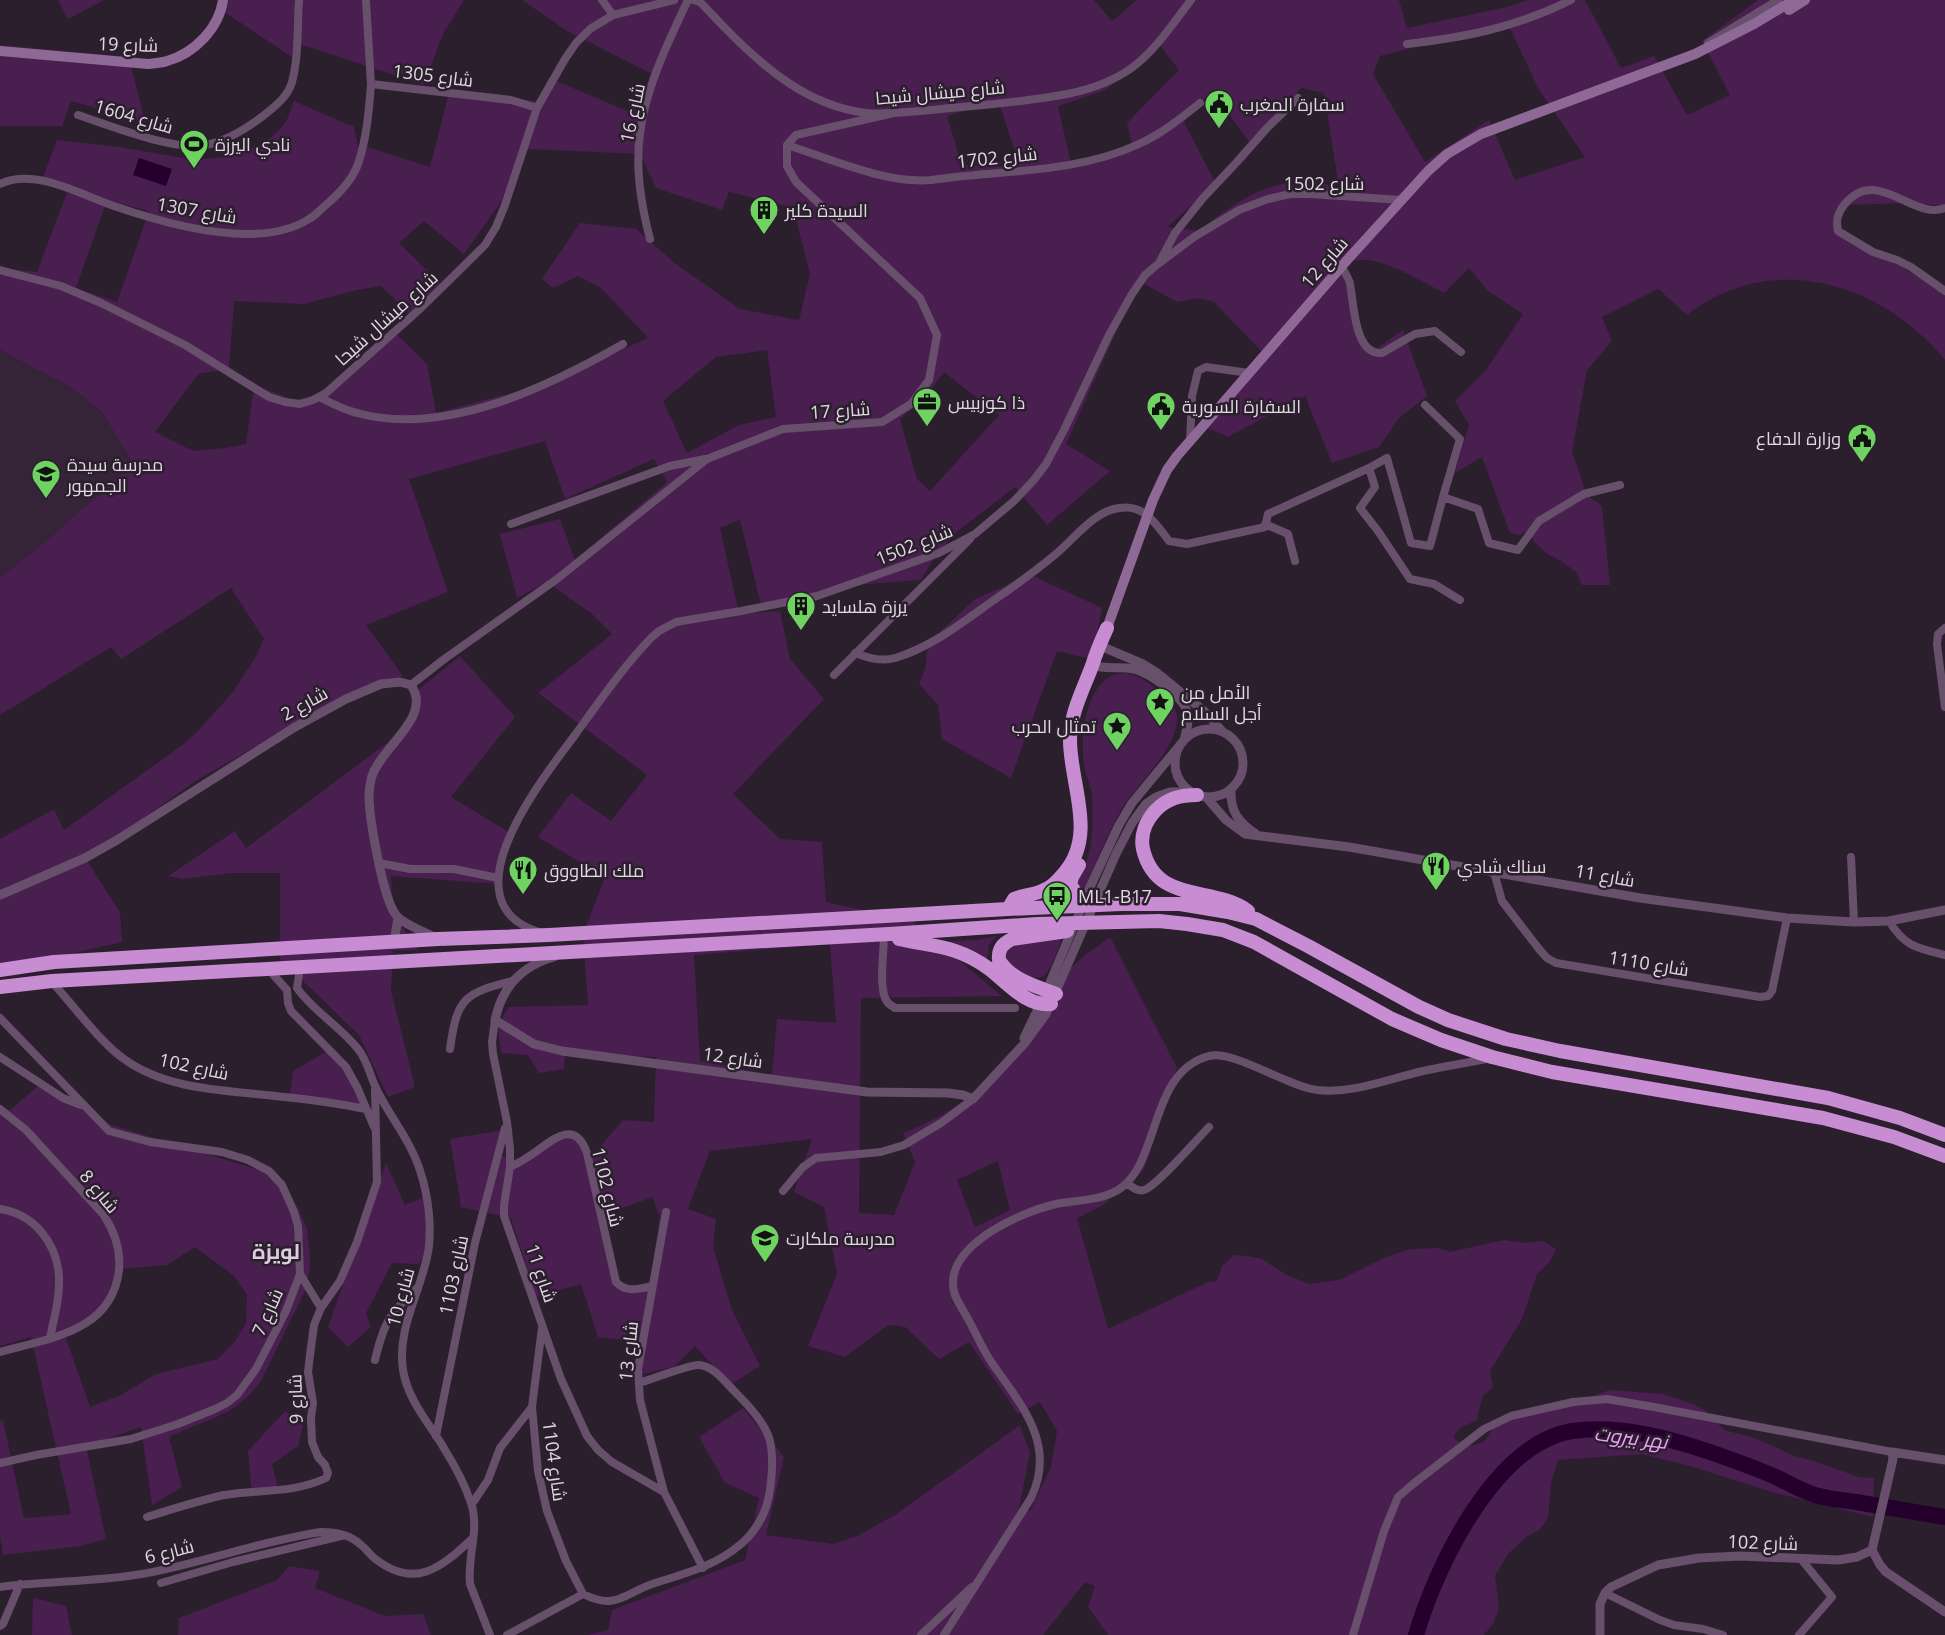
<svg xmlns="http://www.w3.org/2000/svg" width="1945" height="1635" font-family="'Open Sans',Cairo,sans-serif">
<rect width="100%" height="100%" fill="#2b1f2d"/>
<path fill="#352438" d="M0,350l72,38 30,24 32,51 -84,75 -50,40z"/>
<path fill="#481f4f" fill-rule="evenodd" d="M58,0h46l-36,19z
M218,0h246l-21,34 -19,51 -124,-41 -5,15 -78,-52z
M522,0h572l18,21 25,-21h262l8,28 100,-21 21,-7h57l36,68 33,-12 33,59 43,-20 -28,-54 56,-41h187v206l-34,-3 -68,2 -7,25 109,62v68c-64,-78 -173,-111 -258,-45l-29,-26 -56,28 10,24 -25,29 -15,82 15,43 15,11 8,79h-28l-6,-13 -15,-11 -15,-8 -12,-11 -6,-11 -8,4 -10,-2 -28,-76 -27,16 14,-48 -14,-24 31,-31 37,-56 -35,-23 -19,-23 -25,25c-22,-11 -68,-41 -92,-31 -4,2 -8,6 -11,9l29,82 33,-23 24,66 -29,23 -19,28 -47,16 -27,-67 -77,41 -26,-11 61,-73 -49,-51 -16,-4 -21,4 -38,-21 -73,163 44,27 -63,54 -32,-38 -60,46 -21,25 -13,22 -54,4 -82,17 -24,4 -21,-85 -20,8 19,86 41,-3 10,48 34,40 -91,95 47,45 42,3 4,60 86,19 90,75 -141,2 -2,215 35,2 21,-53 -12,-29c62,-24 94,-56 131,-111 11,-16 23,-39 36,-53 11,-12 27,-22 40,-32l67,131 -33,102 -41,35 -26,13 31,111 100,-47 9,-1 5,-15 12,-11 14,1 14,3 23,15 24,10 30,-4 47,-23 24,-8 29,-1 11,4 54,-12 20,3 19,-2 13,8 -7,14 -12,11 -15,45 -32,52 3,16 -11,10 -5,23c-10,6 -20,6 -23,18 10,10 27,10 35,-3 3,-5 4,-9 8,-13l85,-22 28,-10 53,4 30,10 13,7 18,19 31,8 42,19 14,3 48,17 15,1 -1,39 -101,-25 -82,-26 -48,-12 -84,6 -7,23 -3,34 -4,7 -5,6 -13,7 -18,17 -13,22 4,32 -5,14 -10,13h-376l-20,-28 7,-21 -10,-4 -42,53h-455l20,-5 4,-20 133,-50 14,-62 -34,-15 -26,-46 44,-29 41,49 -18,78 67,9 24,-8 38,-21 125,-90 10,28 -11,55 11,3 21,-44 6,-36 -17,-29 -22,12 -49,-72 -30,17 -34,-32 -9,-2 -9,1 -42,31 -37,-11 29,-72 -13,-67 -30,-15 18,-53 -102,12 -22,58 28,10 -3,28 19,63 28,56 -30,19 -35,-39 -21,21 -33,7 -6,-33 -37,-4 -17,-53 -45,13 -25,-79 -50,-11 -11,-68 54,-9 -6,24 23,10 49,-31 22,23 31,-36 31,2 2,-65 -91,-2 -1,14 -25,4 -11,-18 -26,-2c-5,-21 -6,-28 7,-46l79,-2 -5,-70 22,-58 -67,-40 33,-44 40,28 36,-46 -109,-82 74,-59 -20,-20 -45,-32 -30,16 -17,-64 60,-15 15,41 92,-78 -13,-23 -89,40 -20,-58 -136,38 39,113 -82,33 37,51 -78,31 -128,73 -111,79 34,53 2,30 -122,28v-131l54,-30 10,21 121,-87 13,-12 35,-39 22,-34 9,-19 -33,-51 -110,71 -10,-12 -111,68v-137l50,-40 83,-75 -31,-51 -30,-24 -72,-38v-82l37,4 32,-85 -26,-10 14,-37 63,7 74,13 31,-3 26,-8 21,-12 14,-15 8,-21 60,26 4,19h6l66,21 19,-75 88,9 12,-23 81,34 24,-37 -87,-44zM1508,24l30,64 47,69 -70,23 -26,-60 -64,42 -52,-88 7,-18zM1158,43l21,27 -52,53 6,25 -61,20 -14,-62 48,-16zM1301,88l23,5 15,95c-10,-3 -22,-7 -32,-7 -37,-2 -81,26 -107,50l-33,-4 49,-43 -32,-62 28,-32 41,58zM998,100l22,67 -58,-2 -15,-49zM528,149l112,5 16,34 66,22 7,-18 64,16 17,66 -11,46 -59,-11 -64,-45 -40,-35 -56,-6 -38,56 11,9 25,-12 23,12 47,50 -107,47 -105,28 -9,-49 -36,-35 -73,66 -24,5 -40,-15 -8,59 -21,4 -32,3 -38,-19 43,-58 31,-5 5,-68 70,3 53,-14 24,-4 28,27 33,-28 -43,-42 25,-22 40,33 36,-51zM107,200l42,11 -32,91 -41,-14zM767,350l9,67 -37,8 -52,28 -24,-52 53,-44zM944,372l55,43 -69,76 -13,-12 -17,-60 25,-21zM830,944l6,79 -59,-4 -5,56 -72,-14 -6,-106zM998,1161l12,49 -35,17 -18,-47zM652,1197l8,19 -11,71 -30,3 -17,-74z
M0,45l129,12 16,65 -74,-21 -9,25h-62z
M1031,575l71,33 -10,51 -35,-8 -46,127 -69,-39 -4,-34 -19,-21 6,-15 3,-26 47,-44z
M460,656l55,61 -64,80 61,37 -15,50 -106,-8c0,28 9,53 27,74h-25l-2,41 24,96 -27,10 -29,-62 -79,-76v-86h-48l-50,6 -14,-3 67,-45 11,17 141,-105 15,-16 15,-28 2,-10z
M1125,673c15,2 24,10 35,19 6,5 12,10 15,17 13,31 -40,76 -54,101 -15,27 -26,56 -39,84l-5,-13c17,-25 16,-55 15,-85 -1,-9 -5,-18 -7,-27 -6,-27 -1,-79 26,-93 4,-2 9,-3 14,-3z
M997,936l-8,9 -2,15 -10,-8 -27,-11 27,-1z
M1062,938c-4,10 -9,28 -16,36 -10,11 -36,-4 -40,-15 -1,-3 -1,-7 0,-10l7,-5z
M329,1050l17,23 17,35 -73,-13 3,-24z
M43,1082l66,42 162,50 16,15 11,18 9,22 3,25v13l-5,24 -44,90c-27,37 -54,37 -92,56l13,50 -30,18 -11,-78 -55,19 20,93 -25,7 -78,9 -3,-19v-115l3,-1 21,98 47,-4 -40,-177 -31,9v-239l10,3zM195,1247l39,29 13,19 -1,28 -10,17 -18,19 -62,15 -35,21 -31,12 -24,-69 16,-8 14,-10 24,-51 47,-4z
M386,1163l19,42 19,-8 6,28 -7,32 -4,7 -27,-1 -26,50 5,14 -23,20 -20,-20z
M285,1411l18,14 -5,21 -26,18 6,24 -26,6 -4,-43z
M289,1566l31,5 -5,17 70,28 38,-2 8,21h-253l1,-17 98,-38z
M33,1598l33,8 6,29h-40z"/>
<path fill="#26002d" d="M139,158l33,11 -6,17 -33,-11z"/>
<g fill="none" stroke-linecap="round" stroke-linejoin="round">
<path stroke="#26002d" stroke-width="16" d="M1416,1635c20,-68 78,-191 156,-204 46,-7 96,7 138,21 23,8 46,16 68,26 12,6 25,13 37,17 13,4 28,5 41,7 29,5 59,10 89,15"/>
<path stroke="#68506c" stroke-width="8" d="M366,0l5,84 140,16 26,8
M602,0l11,15
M693,0l7,2c9,9 17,18 26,27 39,40 83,77 140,84 9,1 18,0 28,0 33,-2 67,-6 100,-9 49,-6 104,-8 144,-41 21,-18 36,-41 53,-63
M1708,43l70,-43
M1407,44c60,-7 110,-17 164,-44
M78,115c30,10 99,37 128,30 20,-4 41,-17 57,-29 11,-9 25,-19 29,-34 7,-26 5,-55 7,-82
M787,145c44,14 99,39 144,35 68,-10 144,-6 208,-36 22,-10 41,-25 61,-41
M0,184c34,-17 81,11 114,22 52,18 145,45 195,13 7,-4 12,-10 18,-15 14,-12 27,-26 32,-43 8,-25 10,-52 12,-77
M1945,208c-32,13 -69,-44 -101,-3 -7,9 -8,16 -6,26l35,21 24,8 14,7 34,24
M650,239c-9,-34 -15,-70 -10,-105 5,-45 29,-94 48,-134
M1160,261l15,-28 28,-35 33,-35 31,-35 31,-30
M1342,267c2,5 7,11 8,17 4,20 4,71 32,69l33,-19 20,-3 26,21
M0,270l61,16 40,17 84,42 84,52 16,5 15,2 13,-4 13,-7 95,-85 64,-63 11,-18 9,-22 32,-97 28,-49 11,-16 14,-14 23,-14 61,-15
M319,397c12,6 25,13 38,16 88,24 191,-26 266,-69
M1425,405l35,34 -17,58 35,12 11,34 29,7 21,-29 45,-27 36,-9
M1190,441l2,-45 6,-25 8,-4 43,6
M1369,468l6,19 -15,21 18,23 32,48 24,5 26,16
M511,524l159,-58 35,-7
M1265,524l23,10 7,27
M1945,628l-7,6 -1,10 8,63
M855,653c14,5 26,9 40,5 37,-11 69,-37 99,-58 22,-15 43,-30 63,-47 18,-15 37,-42 62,-45 26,-4 36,15 50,33l18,3 78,-17 3,-13 101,-46 18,-10 24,85 19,3 13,-49
M834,675l136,-136
M411,685l32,-25 114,-81 150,-120 76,-30 99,-7 29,-18 18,-24 8,-45 -17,-37 -124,-116 -9,-16v-21l9,-10 98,-22
M1851,857l3,65
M379,863l31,6h44l44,9
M1494,872l8,29 37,48 8,9 9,5 204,34 8,-1 4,-5 15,-73
M1889,921c16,26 28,27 56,34
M539,932c-96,-30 4,-154 36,-197 24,-33 48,-68 76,-97l8,-7 17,-9 65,-11 76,-15 122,-43 36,-19 39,-33 19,-20 13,-17 18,-34 45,-95 23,-41 13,-19 13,-11 36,-27 45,-27 29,-11 22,-5h21l90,6
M884,934c0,18 -5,48 1,64 2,5 5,7 10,10h120
M300,968l-3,20c17,24 43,38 61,61 10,12 12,28 19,41 9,19 22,36 32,55 16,29 23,68 20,101 -5,41 -33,81 -26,124 5,31 27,54 42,80 10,16 20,35 26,53 9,26 -4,54 -1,81l20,51
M269,970l18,20 1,13 3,8 55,56 12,22 16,38
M52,982c22,24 47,59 72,77 43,31 100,31 151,37 31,3 61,7 91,13
M0,1018l109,113 41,11 72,10 26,8 21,11 13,14 12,27 4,14 2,48 -14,37 -30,58 -19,26 -10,8 -12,6 -37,15 -47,15 -95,16 -36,8
M495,1020l-3,22 1,12 14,68 3,27v18l-6,38v11l57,163 26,57 11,14 14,12 52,30
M450,1049c7,-51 14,-56 63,-68
M0,1057l63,41 18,7
M0,1109l26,21 77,84c12,18 18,35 16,56 -7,62 -70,68 -119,82
M510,1167c7,-3 14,-7 21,-12 19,-12 43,-39 56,-2l29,129c10,11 23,7 36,4
M1127,1183c5,4 11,9 17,7 12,-3 54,-52 65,-63
M783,1191l20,-24 13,-9 65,-6 23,-7 37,-22 32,-24
M0,1209c34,5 57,34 59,68 1,21 -5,41 -9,61
M666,1212l-28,157 2,31 24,92 39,76
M300,1274l21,34
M542,1328l-10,79 6,64 9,40 19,50 17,33
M375,1360c9,-38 14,-45 42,-72
M436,1436l39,-193 30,-115
M472,1504l16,-24 12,-32 32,-41
M147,1517c25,-8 51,-16 77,-22 35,-6 68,-1 102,-17l2,-5 -3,-8 -7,-8 -6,-15 -1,-24 2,-15 -5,-31 2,-17 4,-30 7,-17 19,-27 17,-39 20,-60 -2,-92
M161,1583l72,-21 108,-26
M0,1587c47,-6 95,-5 142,-13 61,-11 118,-33 179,-42 14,0 29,3 39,12 5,4 9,9 13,13 41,34 68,11 100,-19
M1605,1593l55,27 14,5 29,4 20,6
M583,1594c34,17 41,-1 72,-11 32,-10 60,-17 86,-39 11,-9 21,-24 25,-37 6,-18 9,-56 2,-72 -6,-15 -19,-29 -30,-40 -11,-10 -23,-29 -39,-30 -9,-1 -49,15 -60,18
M0,1626l3,-2 17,-40
M507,1635l76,-41
M921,1635l51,-48
M944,1635l87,-137c26,-54 -10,-93 -39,-135 -10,-14 -16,-30 -24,-44 -4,-8 -10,-16 -13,-24 -16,-47 65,-83 101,-91 21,-4 43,-3 62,-14 43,-26 30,-118 91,-134 26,-6 77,30 108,34 36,4 71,-11 106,-19 23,-5 45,-8 67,-13
M1353,1635l31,-104 14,-34 15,-13 71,-55 27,-13 62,-14 34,-3 47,8 238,45
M1799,1635l33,-38 -31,-38"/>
<path stroke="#68506c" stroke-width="9" d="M1098,645l45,19 13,8 48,39 18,20
M1092,665c13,5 28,1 42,4 15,4 49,27 53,43 3,9 -1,20 -3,28
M1175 763a34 34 0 1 1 68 0a34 34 0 1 1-68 0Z
M1231,789c-1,22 7,33 25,45
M1206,797l20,23 19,14 104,13 291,51 147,20 67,4 35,-1 56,-11
M0,895l85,-37 32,-18 178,-113 51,-28 35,-15 19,-2 11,3c22,32 -29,61 -39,91 -2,7 -3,15 -3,23 1,22 14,100 27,116 8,10 28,16 40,23
M394,942l4,-24
M554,957c-33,9 -52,30 -59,63l39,24 28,7 305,41 81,1 15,2 10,4 51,-55 22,-30 70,-160 16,-31 14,-19 10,-7 14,-5h15
M1024,1038l23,-48 43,-103 29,-62 13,-22 48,-58
M1872,1550l21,-91 -1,-7 53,8
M1872,1550l8,15 6,7 59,40
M1600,1635v-31l5,-11 6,-6 47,-22 41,-7 41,-2 98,4 19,-3 15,-7"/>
<path stroke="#8f6995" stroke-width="10" d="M1789,10l16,-10
M0,51l148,13c7,-1 14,-1 19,-3 28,-8 52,-33 56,-61
M1107,628l46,-128 14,-30 10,-14 171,-197 80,-88 19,-17 34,-20 214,-80 59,-30 40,-24"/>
<path stroke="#c78cd2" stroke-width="14" d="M1197,795c-16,0 -30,3 -42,16 -9,10 -15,24 -12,38 13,56 70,36 105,62
M1079,865l-7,12 -2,7 8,13 12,8
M1008,909l6,-10c9,-4 21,-4 30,-9 9,-3 15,-11 21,-18 32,-38 5,-88 5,-132 0,-26 13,-50 22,-74 4,-13 9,-25 15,-38
M899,939c35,8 57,6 89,29 18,13 38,39 63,36
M0,970l54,-8 384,-23 111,-4 459,-26 113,-5h59l48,8 28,7 52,27 111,61 29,13 58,19 54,12 268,47 72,20 45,17
M0,987l52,-6 837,-47 148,-10 122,-3 28,3 36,6 31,12 138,77 49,21 51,17 60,15 271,46 71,19 51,19
M1056,994c-20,-8 -45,-14 -57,-34 -1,-11 3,-16 13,-21l55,-8"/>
</g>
<defs>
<g id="civic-pin" transform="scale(1.5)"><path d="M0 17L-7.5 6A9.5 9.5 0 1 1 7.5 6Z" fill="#6ed360" stroke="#2b1f2d"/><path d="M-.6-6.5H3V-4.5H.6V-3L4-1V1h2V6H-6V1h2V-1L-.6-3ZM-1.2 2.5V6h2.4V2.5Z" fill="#111"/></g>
<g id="stadium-pin" transform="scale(1.5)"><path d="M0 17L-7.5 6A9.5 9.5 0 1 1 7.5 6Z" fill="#6ed360" stroke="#2b1f2d"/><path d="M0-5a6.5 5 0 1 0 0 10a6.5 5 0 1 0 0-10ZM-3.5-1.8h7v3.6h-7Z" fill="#111"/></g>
<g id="building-pin" transform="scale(1.5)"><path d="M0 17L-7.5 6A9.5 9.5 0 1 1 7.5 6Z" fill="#6ed360" stroke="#2b1f2d"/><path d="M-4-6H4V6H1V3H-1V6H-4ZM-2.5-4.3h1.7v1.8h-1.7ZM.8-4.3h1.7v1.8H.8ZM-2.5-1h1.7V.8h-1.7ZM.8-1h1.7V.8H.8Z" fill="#111"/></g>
<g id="office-pin" transform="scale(1.5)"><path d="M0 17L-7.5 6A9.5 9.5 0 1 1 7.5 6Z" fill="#6ed360" stroke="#2b1f2d"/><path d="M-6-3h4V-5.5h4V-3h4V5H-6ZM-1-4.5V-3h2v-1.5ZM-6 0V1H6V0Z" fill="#111"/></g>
<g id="school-pin" transform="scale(1.5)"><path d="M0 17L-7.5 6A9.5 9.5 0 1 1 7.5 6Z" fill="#6ed360" stroke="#2b1f2d"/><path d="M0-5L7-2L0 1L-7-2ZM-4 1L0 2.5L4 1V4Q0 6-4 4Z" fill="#111"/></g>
<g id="sight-pin" transform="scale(1.5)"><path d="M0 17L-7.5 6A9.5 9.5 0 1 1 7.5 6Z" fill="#6ed360" stroke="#2b1f2d"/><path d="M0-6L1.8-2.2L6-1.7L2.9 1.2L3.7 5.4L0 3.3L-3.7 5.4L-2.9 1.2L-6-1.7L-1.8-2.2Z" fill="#111"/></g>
<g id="restaurant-pin" transform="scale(1.5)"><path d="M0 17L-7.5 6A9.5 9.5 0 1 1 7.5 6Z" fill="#6ed360" stroke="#2b1f2d"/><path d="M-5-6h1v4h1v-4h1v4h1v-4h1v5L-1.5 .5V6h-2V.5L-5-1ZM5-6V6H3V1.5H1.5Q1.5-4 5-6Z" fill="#111"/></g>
<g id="bus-pin" transform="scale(1.5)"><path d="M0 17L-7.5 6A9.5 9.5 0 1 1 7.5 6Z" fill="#6ed360" stroke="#2b1f2d"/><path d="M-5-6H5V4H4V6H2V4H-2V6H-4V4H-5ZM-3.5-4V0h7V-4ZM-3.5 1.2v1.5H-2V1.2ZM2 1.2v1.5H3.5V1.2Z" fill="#111"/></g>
</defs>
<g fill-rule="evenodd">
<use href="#civic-pin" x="1219" y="104"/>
<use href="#stadium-pin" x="194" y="144"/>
<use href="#building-pin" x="764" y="210"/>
<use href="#office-pin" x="927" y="402"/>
<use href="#civic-pin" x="1161" y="406"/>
<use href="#civic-pin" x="1862" y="438"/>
<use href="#school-pin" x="46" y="474"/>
<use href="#building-pin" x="801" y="606"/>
<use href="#sight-pin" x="1160" y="702"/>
<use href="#sight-pin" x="1117" y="726"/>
<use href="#restaurant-pin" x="1436" y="866"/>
<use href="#restaurant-pin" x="523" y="870"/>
<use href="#bus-pin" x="1057" y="896"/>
<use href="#school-pin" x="765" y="1238"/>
</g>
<g text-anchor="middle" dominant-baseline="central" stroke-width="5" stroke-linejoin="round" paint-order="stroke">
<g font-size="18" fill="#e1d8e2" stroke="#2b1f2d">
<text transform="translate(128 44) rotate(2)">شارع 19</text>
<text transform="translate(433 75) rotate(7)">شارع 1305</text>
<text transform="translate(940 92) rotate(-5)">شارع ميشال شيحا</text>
<text transform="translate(632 113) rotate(-78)">شارع 16</text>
<text transform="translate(134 116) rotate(16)">شارع 1604</text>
<text transform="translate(997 157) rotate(-6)">شارع 1702</text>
<text x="1324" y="183">شارع 1502</text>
<text transform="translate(197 210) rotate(10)">شارع 1307</text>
<text transform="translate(1324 262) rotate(-49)">شارع 12</text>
<text transform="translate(386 318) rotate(-42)">شارع ميشال شيحا</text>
<text transform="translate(840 410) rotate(-4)">شارع 17</text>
<text transform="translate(914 544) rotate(-22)">شارع 1502</text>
<text transform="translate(304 703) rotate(-29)">شارع 2</text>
<text transform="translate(1605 875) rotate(10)">شارع 11</text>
<text transform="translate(1649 963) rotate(9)">شارع 1110</text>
<text transform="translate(733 1057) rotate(8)">شارع 12</text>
<text transform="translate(194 1066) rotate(12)">شارع 102</text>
<text transform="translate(608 1187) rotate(76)">شارع 1102</text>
<text transform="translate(100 1191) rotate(50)">شارع 8</text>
<text transform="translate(542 1273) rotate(71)">شارع 11</text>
<text transform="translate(453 1275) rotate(-78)">شارع 1103</text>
<text transform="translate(400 1297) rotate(-75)">شارع 10</text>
<text transform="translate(267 1312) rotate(-66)">شارع 7</text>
<text transform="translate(628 1351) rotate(-84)">شارع 13</text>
<text transform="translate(295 1399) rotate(-92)">شارع 9</text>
<text transform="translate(555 1461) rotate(82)">شارع 1104</text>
<text transform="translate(1763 1542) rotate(2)">شارع 102</text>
<text transform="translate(169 1551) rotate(-14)">شارع 6</text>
</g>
<g font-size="18" fill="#e1d8e2" stroke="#2b1f2d" text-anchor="start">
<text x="1240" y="104">سفارة المغرب</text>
<text x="215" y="144">نادي اليرزة</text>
<text x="785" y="210">السيدة كلير</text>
<text x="948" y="402">ذا كوزبيس</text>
<text x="1182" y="406">السفارة السورية</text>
<text x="1841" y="438" text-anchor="end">وزارة الدفاع</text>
<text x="67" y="464">مدرسة سيدة<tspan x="67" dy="21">الجمهور</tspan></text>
<text x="822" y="606">يرزة هلسايد</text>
<text x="1181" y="692">الأمل من<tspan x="1181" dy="21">أجل السلام</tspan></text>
<text x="1096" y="726" text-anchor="end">تمثال الحرب</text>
<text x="1457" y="866">سناك شادي</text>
<text x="544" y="870">ملك الطاووق</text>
<text x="1078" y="896">ML1-B17</text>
<text x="786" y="1238">مدرسة ملكارت</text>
</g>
<g font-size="20" font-style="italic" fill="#efa2fc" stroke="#2b1f2d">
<text transform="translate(1631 1437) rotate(7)">نهر بيروت</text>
</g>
<g font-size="21" font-weight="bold" fill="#ddcce0" stroke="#2b1f2d">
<text x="276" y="1251">لويزة</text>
</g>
</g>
</svg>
